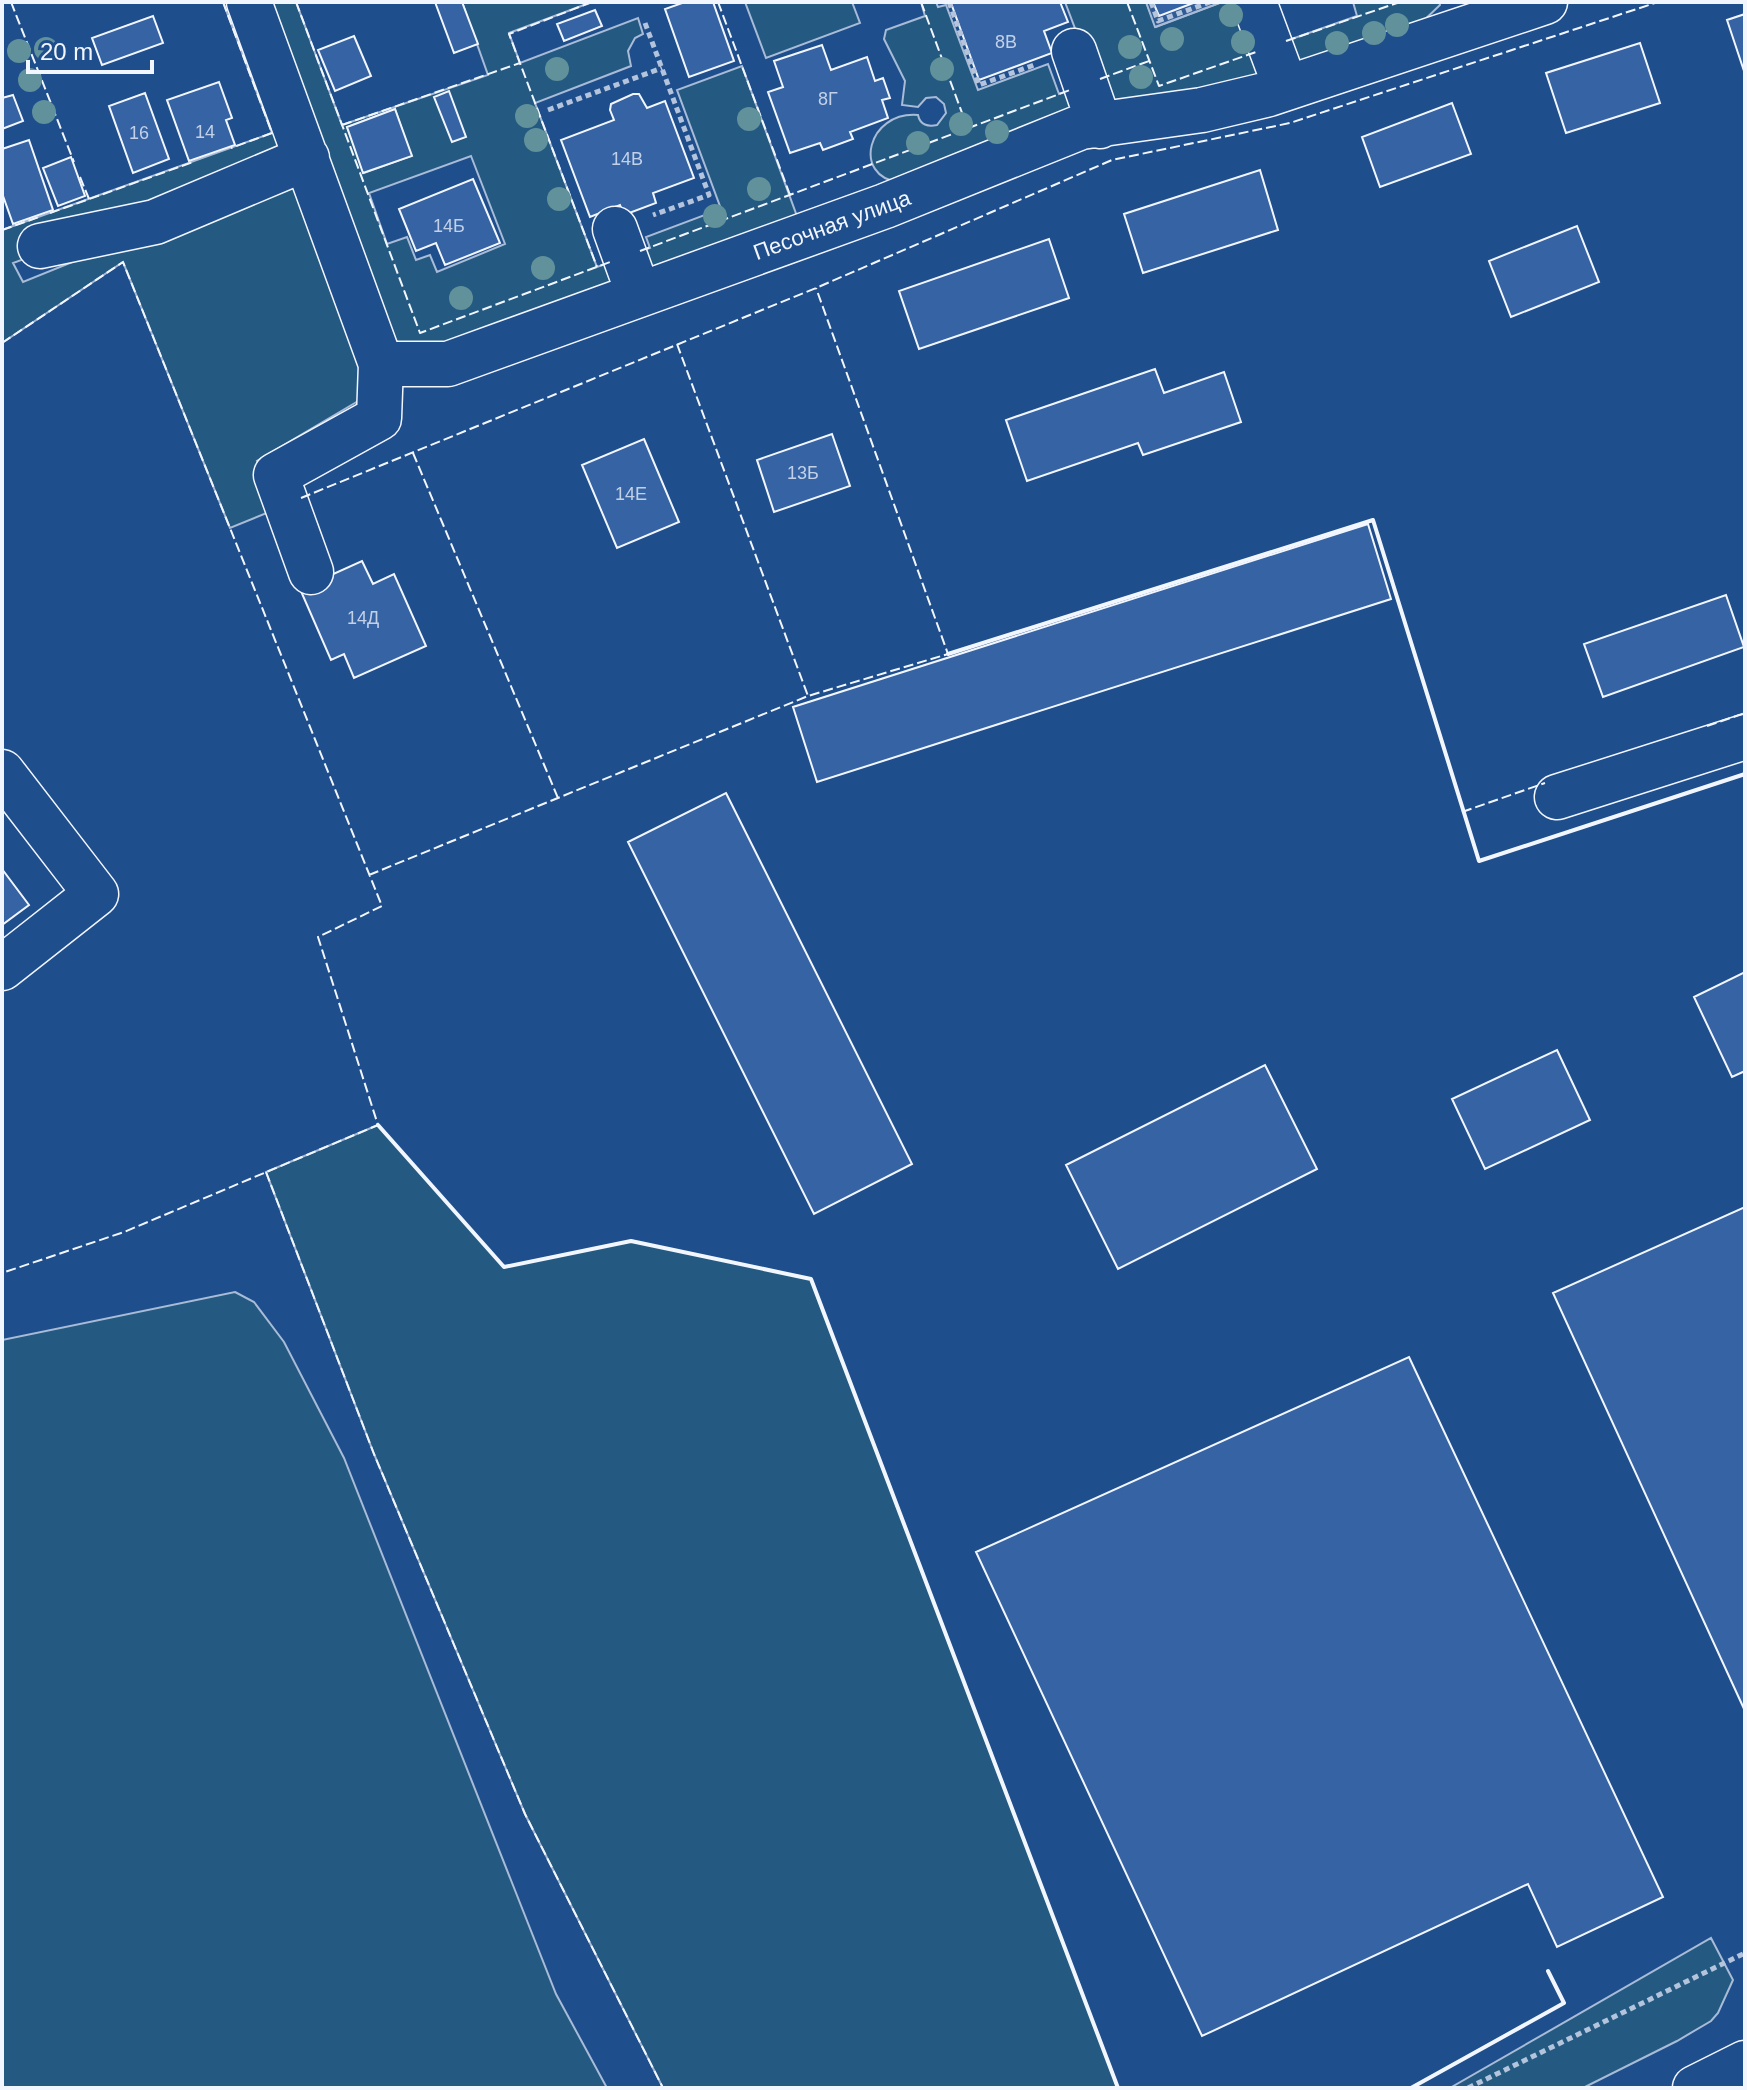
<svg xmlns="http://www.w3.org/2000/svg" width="1747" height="2090" font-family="Arial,sans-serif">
<rect width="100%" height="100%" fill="#1f4e8c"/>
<path fill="#245a82" stroke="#a8bbd7" stroke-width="2" fill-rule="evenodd" d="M223,2h10l52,150 -141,63 -131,48 10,19 257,-104 9,-2 78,182 -2,39 -108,64 22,47 -49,20 -107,-266 -121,81v-113l270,-97z
M268,2h28l46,123 146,-50 -26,-73h130l-83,31 11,30 118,-45 5,16 -8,4 -7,13 3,15 -96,37 62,164 53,-19 -4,-11 75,-28 -44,-119 65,-24 56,153 -368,137 -31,-12 -13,-17zM395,109l16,47 -47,17 -17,-46zM471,156l34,88 -68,28 -7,-17 -14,5 -9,-23 -20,7 -18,-51z
M745,2h107l8,21 -94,35z
M921,2h15l2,5 8,-2 32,85 70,-26 11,30 11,-4 9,23 -180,69c-47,-5 -32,-71 19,-67 2,10 10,12 19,10l9,-12 -2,-9 -8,-7 -10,1 -8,9 -16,-2 3,-24 -21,-42 2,-9 39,-14z
M1065,2h81l10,25 66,-25h17l29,74 -152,32 -21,-27z
M1353,2h86l1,3 -21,20 -130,43 -9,-25 77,-27z
M378,1125l126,142 127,-26 180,38 307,809h-455l-138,-274 -151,-360 -108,-282z
M235,1292l19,10 30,40 60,116 212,536 51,94h-605v-748z
M1711,1938l22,42 -15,33 -7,8 -34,20 -94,47h-133z"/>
<path fill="#305b95" stroke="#a8bbd7" stroke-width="2" d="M1146,2h76l-67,25z"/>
<path fill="#3563a3" stroke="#f2f6ff" stroke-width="2" d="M435,2h27l16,42 -24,9z
M685,2h28l21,59 -45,16 -24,-68z
M954,2h106l8,20 -24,9 8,22 -73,27 -28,-77z
M1153,2h43l-37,14z
M595,10l7,16 -38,15 -7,-17z
M1745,14v60l-18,-54z
M153,16l10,27 -61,22 -10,-27z
M354,36l17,40 -36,15 -17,-41z
M1640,43l20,60 -94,30 -20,-60z
M822,45l9,25 36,-13 8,24 8,-3 7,20 -8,2 6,18 -38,14 3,7 -30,11 -3,-7 -30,10 -22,-61 15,-5 -9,-26z
M219,82l13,36 -6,2 9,25 -46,16 -22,-61z
M449,91l17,46 -14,5 -18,-45z
M145,93l24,66 -36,14 -24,-67z
M633,94h6l8,14 18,-7 29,77 -41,15 3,10 -32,12 -4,-10 -30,12 -29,-77 53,-20 -4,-10 1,-6z
M13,95l10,26 -21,8v-31z
M1452,103l19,51 -91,33 -18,-50z
M395,109l17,47 -49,17 -16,-46z
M29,140l24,70 -40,14 -11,-31v-44z
M71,157l14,39 -27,10 -15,-38z
M1260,170l18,60 -135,43 -19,-59z
M473,179l27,64 -55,22 -9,-22 -20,8 -17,-42z
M1577,226l22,56 -88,35 -22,-56z
M1049,239l20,59 -150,51 -20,-58z
M1155,369l9,24 60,-21 17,50 -98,33 -5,-12 -111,38 -21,-61z
M832,434l18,52 -76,26 -17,-52z
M644,439l35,83 -62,26 -35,-83z
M1368,524l23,75 -574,183 -24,-75z
M362,561l11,23 21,-10 32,72 -72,32 -10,-24 -13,6 -31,-71z
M1726,595l18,52 -141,50 -19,-53z
M726,793l186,371 -98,50 -186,-372z
M2,869l27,36 -27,20z
M1745,972v99l-13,6 -38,-80z
M1557,1050l33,70 -105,49 -33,-70z
M1265,1065l52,104 -199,100 -52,-104z
M1745,1207v504l-192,-418z
M1409,1357l254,540 -106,50 -29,-63 -326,152 -226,-484z"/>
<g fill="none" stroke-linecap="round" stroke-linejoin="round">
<g stroke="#f2f6ff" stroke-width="47">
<path id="minor" d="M249,2l132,362
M1254,2l32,86
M1074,51l26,75
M615,229l24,66
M40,246l115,-24 152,-64
M311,572l-35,-97 103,-57 2,-54h67l437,-158 196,-79 121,-17 67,-16 276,-92
M2,772l94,122 -94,74
M1557,797l188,-60
M1695,2088l50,-25"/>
</g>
<path stroke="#b3c4dc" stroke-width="5" stroke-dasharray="6 4" stroke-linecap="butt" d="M949,2l30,83 55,-20
M1151,2l7,19 52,-19
M645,23l64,172 -56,20
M548,110l114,-42
M1468,2088l277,-135"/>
<use href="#minor" stroke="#1f4e8c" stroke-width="44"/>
<path stroke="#f2f6ff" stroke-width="2" stroke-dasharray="10 4" stroke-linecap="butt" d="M11,2l63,160
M223,2l49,131 -41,15
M296,2l124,331 190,-71
M592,2l-83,32 88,233
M718,2l72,193
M921,2l47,127
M1127,2l32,84 97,-34
M1286,41l114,-39
M1100,79l49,-18
M342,125l178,-62
M80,177l9,22
M50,213l143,-51
M2,230l37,-13
M640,251l430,-161
M2,343l121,-81 259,644 -64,31 60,188 -254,107 -122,41
M677,344l131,352
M413,453l145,345
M301,498l515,-210 296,-128 178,-37 368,-121
M1707,726l38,-13
M1462,812l83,-29
M369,875l439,-179 140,-42 -132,-366
M266,1172l108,282 151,360 138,274"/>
<path stroke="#f2f6ff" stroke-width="4" d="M948,654l425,-134 106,341 266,-87
M378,1125l126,142 127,-26 180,38 307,809
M1411,2088l153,-85 -16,-32"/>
</g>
<g fill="#61919a">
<circle cx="1231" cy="15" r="12"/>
<circle cx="1397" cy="25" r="12"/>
<circle cx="1374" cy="33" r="12"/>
<circle cx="1172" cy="39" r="12"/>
<circle cx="1243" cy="42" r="12"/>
<circle cx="1337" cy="43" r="12"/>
<circle cx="1130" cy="47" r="12"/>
<circle cx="46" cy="49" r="12"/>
<circle cx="19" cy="51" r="12"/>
<circle cx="557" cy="69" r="12"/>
<circle cx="942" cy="69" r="12"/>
<circle cx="1141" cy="77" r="12"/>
<circle cx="30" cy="80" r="12"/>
<circle cx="44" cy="112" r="12"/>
<circle cx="527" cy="116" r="12"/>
<circle cx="749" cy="119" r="12"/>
<circle cx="961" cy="124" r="12"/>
<circle cx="997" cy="132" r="12"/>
<circle cx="536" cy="140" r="12"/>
<circle cx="918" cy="143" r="12"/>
<circle cx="759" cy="189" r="12"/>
<circle cx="559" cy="199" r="12"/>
<circle cx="715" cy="216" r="12"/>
<circle cx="543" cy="268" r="12"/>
<circle cx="461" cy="298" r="12"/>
</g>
<g text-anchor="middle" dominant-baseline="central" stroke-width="6" stroke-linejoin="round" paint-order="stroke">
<g font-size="18" fill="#c3d1e8">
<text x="1006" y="42">8В</text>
<text x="828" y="99">8Г</text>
<text x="205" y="132">14</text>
<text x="139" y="133">16</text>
<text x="627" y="159">14В</text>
<text x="449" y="226">14Б</text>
<text x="803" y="473">13Б</text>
<text x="631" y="494">14Е</text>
<text x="363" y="618">14Д</text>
</g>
<g font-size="22" fill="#f2f6ff" stroke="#1f4e8c">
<text transform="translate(832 225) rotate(-20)">Песочная улица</text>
</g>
</g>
<rect width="1747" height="2090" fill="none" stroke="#f2f6ff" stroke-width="8"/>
<path d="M28 60v12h124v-12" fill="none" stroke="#f2f6ff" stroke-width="4"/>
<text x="40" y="60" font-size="24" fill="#f2f6ff" stroke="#1f4e8c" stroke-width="6" paint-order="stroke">20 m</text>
</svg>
